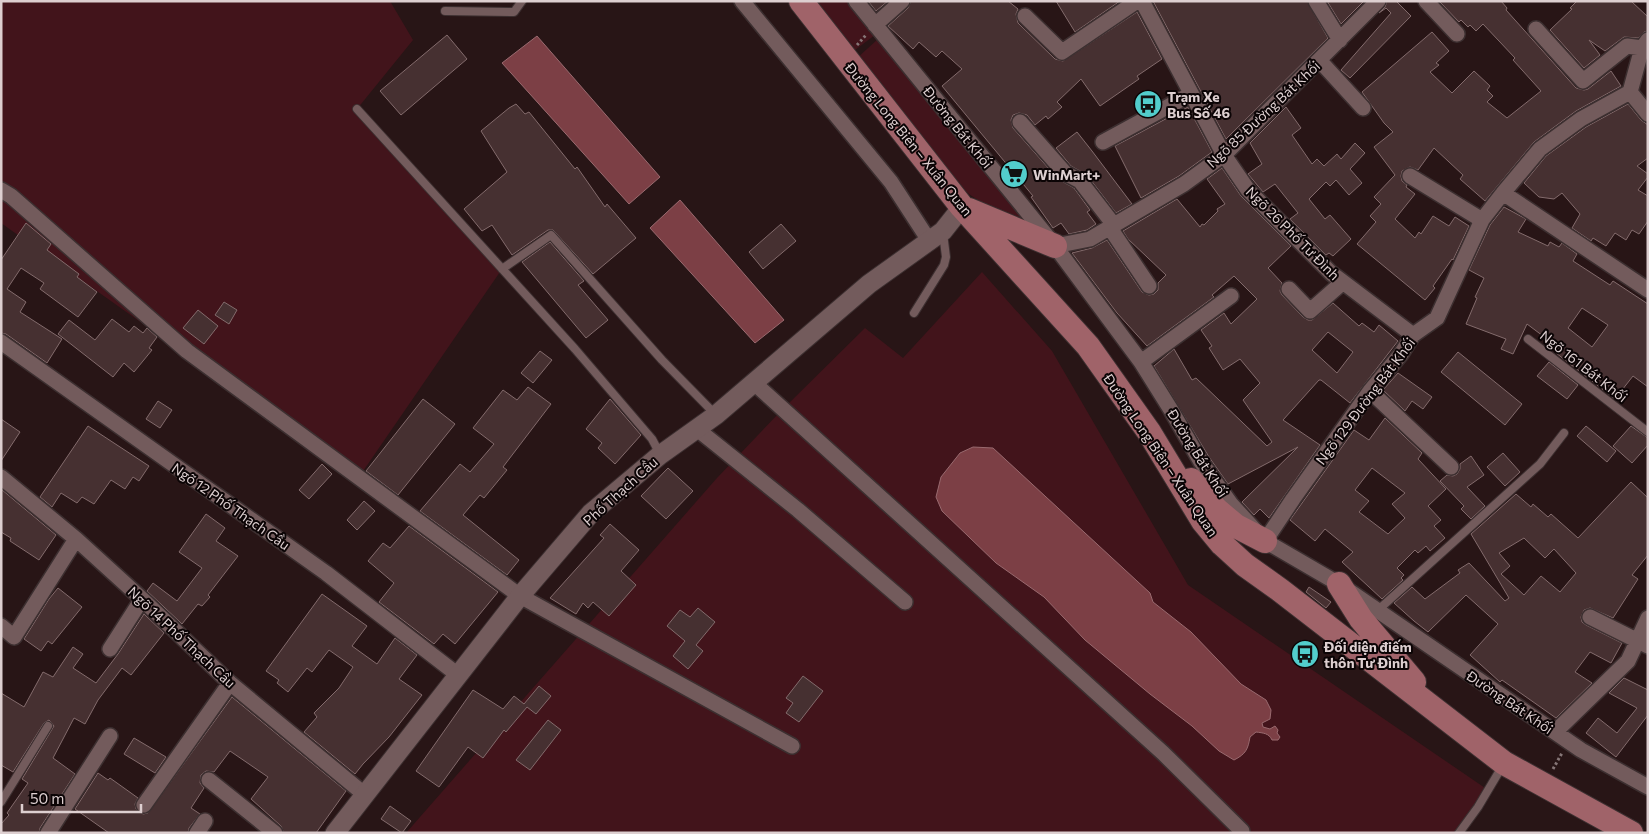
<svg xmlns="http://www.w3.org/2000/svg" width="1649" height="834" font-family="Commissioner,sans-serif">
<rect width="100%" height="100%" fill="#281516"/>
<path fill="#42141b" d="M1,1h389l23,39 -56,69 145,160 -143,208 -358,-254z
M812,1h35l28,34 -24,18z
M878,39l162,193 -52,-25 -22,-15 -110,-133z
M982,272l70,79 136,234 300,205 -29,43h-1053l311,-355 63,-66 85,-84 38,30z"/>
<path fill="#7c3f45" stroke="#996a6f" d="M537,36l123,141 -31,27 -127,-141z
M680,200l104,120 -29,23 -105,-115z
M973,447l20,1 157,145 3,9 38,30 50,52 25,16 5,10 -1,9 -8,4 1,4 7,2 5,-3 3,4 -1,3 3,4 -2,3h-6c-3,-7 -9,-7 -16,-8l-6,5c-2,12 -4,17 -16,23l-15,-9 -27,-25 -42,-32 -65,-54 -41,-43 -48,-34 -54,-52 -6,-14 5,-20 19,-24z"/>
<path fill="#463031" stroke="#836b6c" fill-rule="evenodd" d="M868,1h20l-12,10z
M911,1h97l10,8 -2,5 2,9 37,36 8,2 74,-49 25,47 -25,17 2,3 -39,27 -19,-27 -24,23 5,5 -14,12 -2,-3 -11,9 -8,-10 -8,-2 -6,2 -2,5 2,8 45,51 16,9 16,22 -3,2 9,12 -9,6 -18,4 -8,-11 -8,5 -22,-31 2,-1 -91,-110 20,-17 -20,-18 -6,6 -17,-15 -6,7 -25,-23 20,-18z
M1056,1h64l-45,31z
M1153,1h154l21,37 -102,101z
M1327,1h37l-23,23z
M1387,1h9l15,15 -61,62 -9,-8 50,-57 -5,-5 -7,5 6,-6z
M1439,1h62l6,7 -1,2 70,78 8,2 4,-1 23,-18 10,15 -45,25 -42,31 -49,59 -25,-22 3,-4 -29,-27 -16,22 -8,-3 -8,4 -1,5 1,5 5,4 -1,2 9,7 -20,25 20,19 4,-6 2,2 12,-18 16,10 6,-9 14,9 -16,34 -1,-1 -19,27 2,2 -10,12 -68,-56 19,-22 -6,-6 11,-12 -7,-7 21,-22 -21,-28 19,-15 -9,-9 -22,-31 70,-60 17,19 -13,12 3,2 -9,7 22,21 22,-22 16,15 -3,4 6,6 -6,6 20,16 34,-27 -28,-31 2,-2 -32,-34 -7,7 -6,-6 -2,2 -7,-7 -2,2z
M1577,1h54l17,16v14l-4,1 -6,6 -14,-1 -19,14 -16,-11 11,15 -16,13 -34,-38 22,-21 -2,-1z
M447,35l20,24 -66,56 -21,-24z
M516,104l9,10 4,-2 46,57 2,-2 28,40 2,-3 29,34 -43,36 -40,-44h-5l-36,25 -20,-30 -10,6 -18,-22 43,-37 -26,-41 28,-23z
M1628,104l13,16 7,5v33l-11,8 11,8v3l-10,13 10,6v25l-9,13 -7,-4 -6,10 -11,-7 -9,13 -13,-8 -2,3 -19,-13 8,-14 -18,-21 -8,6 -15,-2 -15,-14 22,-27 40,-29z
M1188,107l24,45 -33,24 -38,22 -26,-52z
M1286,107l15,21 -9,7 20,29 5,-5 7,7 13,-12 4,5 14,-16 10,10 -15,16 12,14 -13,12 -13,-15 -6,6 -4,-4 -17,17 16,20 5,-4 21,24 -18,17 -4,-3 -3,2 -36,-36 8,-6 -23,-29 -12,8 -15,-18 14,-10 -12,-21z
M1077,132l15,19 40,53 -16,9 -29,-38 -16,-9 -15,-18z
M1222,168l19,28 50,50 -23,22 14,15 -2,8 2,4 21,22 5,3h4l21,-17 26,23 3,-3 12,9 5,-7 19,16 -48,62 -29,-23h-2l-36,40 37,25 -51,73 -9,-9 -6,6 -12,-13 56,-55 -70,37 -19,-27 -55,-91 20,-17 18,31 4,-2 71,68 5,-4 -29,-42 17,-17 -20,-24 -17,11 -14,-22 3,-2 -11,-16 23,-17 7,11 26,-25 -23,-23 -22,19 2,2 -67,49 -30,-33 -45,-60 20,-5 15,-8 35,52 7,3 5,-1 4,-4v-7l8,-8 -38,-36 -5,-8 54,-32 23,28 2,-3 2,1 14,-14 -1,-2 8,-5 -18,-25zM1328,332l25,20 -16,21 -25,-23z
M1504,207l22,12 -8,13 30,14 2,-4 9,5 3,-4 15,11 -4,7 37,24 3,-4 35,23v83l-15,-11 -18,23 -59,-46 2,-2 -5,-4 2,-2 -28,-21 -14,30 -12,-5 5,-10 -40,-15 11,-26 -2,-1 9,-19 -15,-8 21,-45zM1582,308l26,17 -16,22 -24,-19z
M26,223l25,21 -4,6 32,24 -2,3 20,15 -19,25 -38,-28 4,-6 -23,-15 -14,21 19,13 -6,10 42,27 -15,24 -41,-29 -5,-1v-73z
M781,224l15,17 -33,28 -14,-17z
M550,242l34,39 -6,4 30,35 -22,18 -64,-76z
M224,302l13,8 -8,14 -14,-9z
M198,310l20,16 -14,18 -21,-16z
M112,319l17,13 5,-6 9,7 4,-5 10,9 -8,11 3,2 -18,22 -10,-9 -11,14 -55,-43 11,-14 26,20z
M540,351l12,9 -19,23 -12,-10z
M1458,352l64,52 -17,21 -64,-53z
M1549,362l29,23 -11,14 -30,-23z
M1398,373l34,24 -9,12 -11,-8 -7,10 -22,-21z
M528,387l23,17 -48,63 4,3 -23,28 -4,-3 -17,20 56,45 -12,15 -87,-64 40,-47 10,8 24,-28 -21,-16 30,-38 14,10z
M423,399l32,25 -57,71 -32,-24z
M610,399l31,36 -26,29 -17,-16 4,-5 -16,-14z
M158,401l14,9 -12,18 -14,-9z
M1385,418l37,35 -4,6 28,30 -18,17 13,14 -7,6 11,12 -15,13 -4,-5 -8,7 -3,-3 -18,18 7,7 -3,3 2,2 -21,19 -40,-37 11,-10 -28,-23 -10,12 -25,-21 64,-90 15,10zM1372,468l33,25 -13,11 13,14 -17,16 -29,-22 10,-11 -14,-11z
M1,419l19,13 -19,29z
M88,426l61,40 -10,15 -6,-4 -8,12 -14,-9 -17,24 -12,-7 -5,6 -16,-10 -9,14 -12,-10z
M1586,426l30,25 -9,11 -30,-26z
M1631,426l17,12v7l-16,18 -19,-17z
M1503,453l17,19 -15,14 -18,-19z
M1471,456l13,19 -17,12 18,19 -14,13 -10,-10 3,-3 -24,-25 7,-6 6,1 4,-2 3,-5v-5z
M322,464l10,10 -23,25 -10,-9z
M668,468l25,23 -27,28 -25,-23z
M1631,482l17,16v57l-16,20 6,4 -25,39 -23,-10 -6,2 -3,7 1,5 4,3 36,18 -11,20 -21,-11 -15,20 17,11 -36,35 -54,-38 -2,2 -30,-27 28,-31 -32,-29 -38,37 -14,-11 -20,-18 18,-16 13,12 35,-26 -2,-3 11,-7 36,38 4,-3 -38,-64 45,-40 15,13 2,-3 15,13 3,-3 27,24zM1524,538l21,20 9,-9 22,24 -16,19 -19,-16 -17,19 -23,-21 9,-8 -11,-13z
M1,489l55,46 -17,25 -29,-19 1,-3 -10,-6z
M364,501l11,10 -18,19 -10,-10z
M206,514l19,14 -9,13 22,15 -30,39 2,2 -8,9 -4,-2 -16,20 -35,-33 6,-8 24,18 25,-33 -23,-16z
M610,524l29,26 -18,21 15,14 -27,31 -16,-14 -5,6 -5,-5 -7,11 -26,-16 54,-60 -4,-3z
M409,526l89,66 -43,52 -12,-10 -9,10 -55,-42 15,-19 -26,-22 15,-18 7,5z
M1309,587l22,15 -5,6 -20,-16z
M58,588l24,19 -30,37 -4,-3 -7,10 -17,-12 25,-40z
M322,594l45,32 -15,20 25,18 18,-26 22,17 -18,24 23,16 -33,42 -26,27 -8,10 -51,-42 13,-15 -3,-4 25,-25 14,-21 -24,-17 -17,22 -5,-4 -19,24 -11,-9 2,-3 -13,-9z
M698,608l17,14 -19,23 7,6 -15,18 -15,-13 12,-15 -18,-15 13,-16 10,7z
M144,614l20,19 -33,42 -9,-7 -24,32 -13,24 -11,-6 -21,40 22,16 -35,54 -1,5h-38v-9l8,-9 -2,-2 21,-30 -6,-4 32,-53 -5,-6 -5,3 -31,49 -12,-7v-72l23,14 19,-35 10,5 20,-30 10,7 -10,14 23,15 22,-29z
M803,676l20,15 -24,31 -13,-9 7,-10 -7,-5z
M1624,678l24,12v25l-32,42 -30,-24 12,-15 19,15 20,-25 -28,-15z
M539,686l12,10 -15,18 -9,-7 -21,25 -2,-2 -21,28 -15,-11 -29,40 -23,-16 57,-81 30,19 11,-13 10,8z
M232,697l114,94 -30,42h-32l-3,-7 -30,-27 17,-22 -38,-26 -16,21 -8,-1 -5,4 -1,8 4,5 -13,20 9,6 -11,14 -1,5h-79l-34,-24 23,-36 10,7 2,-2 28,20 -3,6 1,5 7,5 5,-1z
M548,720l13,10 -31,40 -14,-10z
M134,738l32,19 -11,16 -31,-19z
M390,806l21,15 -9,12 -21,-14z"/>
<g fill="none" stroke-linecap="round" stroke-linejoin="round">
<g stroke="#3c2f30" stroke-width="10">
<path id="service" d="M445,11l69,1 8,-11
M357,109l218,240 77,90 8,15
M502,269l49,-34 111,125 54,55
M914,313l30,-48 2,-8 -3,-24
M1528,339l120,93
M1377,611l163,-147 24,-31
M1,802l47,-76
M1459,833l19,-26 25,-42"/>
</g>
<g stroke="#3c2f30" stroke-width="18">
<path id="minor" d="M742,1l149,181 39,60
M856,1l199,245 86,116 30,48 30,52 30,42 34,37 74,43 242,166 67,37
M1142,1l82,154 24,35 83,83 82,62
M1316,1l24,39
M1426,1l31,33
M1025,16l37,36 75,-51
M875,25l27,-24
M1536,29l47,52 44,-35 15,2
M1320,61l43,47
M1630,92l18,22
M1020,122l45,51 15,8 34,44
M1103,142l88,-48
M1410,176l72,44
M1,190l10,6 176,155 333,245 272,150
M1503,193l145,97
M1110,228l39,58
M1055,246l35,-7 94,-55 40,-29 154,-154
M1289,289l21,22 33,-29
M1,342l325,231 132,102
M1141,362l90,-66
M753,382l410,371 79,78
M1370,391l81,76
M697,429l101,81 107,92
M1,477l75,62 66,60 88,84 134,111
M1265,541l28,-42 77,-108 31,-37 12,-19 24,-17 45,-98 21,-27 37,-44 41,-30 49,-27 12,-44 6,-8
M1590,617l58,29
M1,626l13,11 62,-98
M110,649l32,-50
M1555,732l73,-71 20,-43
M209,780l66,53
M144,805l86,-122
M48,833l62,-97
M197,833l8,-12"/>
</g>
<g stroke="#3c2f30" stroke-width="21">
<path id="tertiary" d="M335,833l185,-237 71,-83 69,-58 56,-40 153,-131 74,-53 19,-24"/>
</g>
<g stroke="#3c2f30" stroke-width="26">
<path id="primary" d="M801,1l161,206 126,139 61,86 54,89 19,23 23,21 35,25 224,173 127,70
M969,210l86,36
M1191,480l26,30 19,16 29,15
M1339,584l22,35 53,63"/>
</g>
<path stroke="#867677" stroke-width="3" stroke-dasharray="2.5 2.5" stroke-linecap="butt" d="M857,45l9,-10
M1553,769l9,-16"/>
<use href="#service" stroke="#735b5c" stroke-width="8"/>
<use href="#minor" stroke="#735b5c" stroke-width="15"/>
<use href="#tertiary" stroke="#735b5c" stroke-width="19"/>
<use href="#primary" stroke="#a06369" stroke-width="24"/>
</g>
<defs>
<g id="bus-disc" transform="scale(1.4375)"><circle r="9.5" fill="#52cdcc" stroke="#0b0405"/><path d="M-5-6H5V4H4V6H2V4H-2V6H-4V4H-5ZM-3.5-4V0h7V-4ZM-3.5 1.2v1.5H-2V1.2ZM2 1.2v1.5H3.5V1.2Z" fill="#111"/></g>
<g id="supermarket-disc" transform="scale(1.4375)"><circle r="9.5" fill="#52cdcc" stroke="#0b0405"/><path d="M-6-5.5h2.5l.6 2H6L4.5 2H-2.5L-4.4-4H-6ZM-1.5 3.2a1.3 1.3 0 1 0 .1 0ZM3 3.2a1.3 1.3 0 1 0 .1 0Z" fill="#111"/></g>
</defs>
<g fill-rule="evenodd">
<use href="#bus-disc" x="1148" y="104"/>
<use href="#supermarket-disc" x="1014" y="174"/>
<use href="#bus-disc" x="1305" y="654"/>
</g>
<g text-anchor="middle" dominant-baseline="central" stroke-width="4" stroke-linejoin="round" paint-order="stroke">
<g font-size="14" font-weight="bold" fill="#ddcfd0" stroke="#0b0405" text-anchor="start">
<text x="1167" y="96">Trạm Xe<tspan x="1167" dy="16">Bus Số 46</tspan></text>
<text x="1033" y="174">WinMart+</text>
<text x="1324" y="646">Đối diện điếm<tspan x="1324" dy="16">thôn Tư Đình</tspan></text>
</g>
<g font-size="14" fill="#ddcfd0" stroke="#0b0405">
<text transform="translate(1263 114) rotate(-43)">Ngõ 85 Đường Bát Khối</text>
<text transform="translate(958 127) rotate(51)">Đường Bát Khối</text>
<text transform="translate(909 139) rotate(51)">Đường Long Biên – Xuân Quan</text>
<text transform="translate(1293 233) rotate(45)">Ngõ 26 Phố Tư Đình</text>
<text transform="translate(1584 366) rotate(38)">Ngõ 161 Bát Khối</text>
<text transform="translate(1365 401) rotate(-53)">Ngõ 129 Đường Bát Khối</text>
<text transform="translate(1198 453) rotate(58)">Đường Bát Khối</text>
<text transform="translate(1161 455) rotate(56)">Đường Long Biên – Xuân Quan</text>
<text transform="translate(620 491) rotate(-42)">Phố Thạch Cầu</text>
<text transform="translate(231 506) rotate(35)">Ngõ 12 Phố Thạch Cầu</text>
<text transform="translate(182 637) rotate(43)">Ngõ 14 Phố Thạch Cầu</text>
<text transform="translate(1510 702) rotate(34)">Đường Bát Khối</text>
</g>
</g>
<rect width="1649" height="834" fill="none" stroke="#ddcfd0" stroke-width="5"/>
<path d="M22 804v8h119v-8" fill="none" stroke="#ddcfd0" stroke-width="2.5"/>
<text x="30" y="804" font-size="15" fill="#ddcfd0" stroke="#0b0405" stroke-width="4" paint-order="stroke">50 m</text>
</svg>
